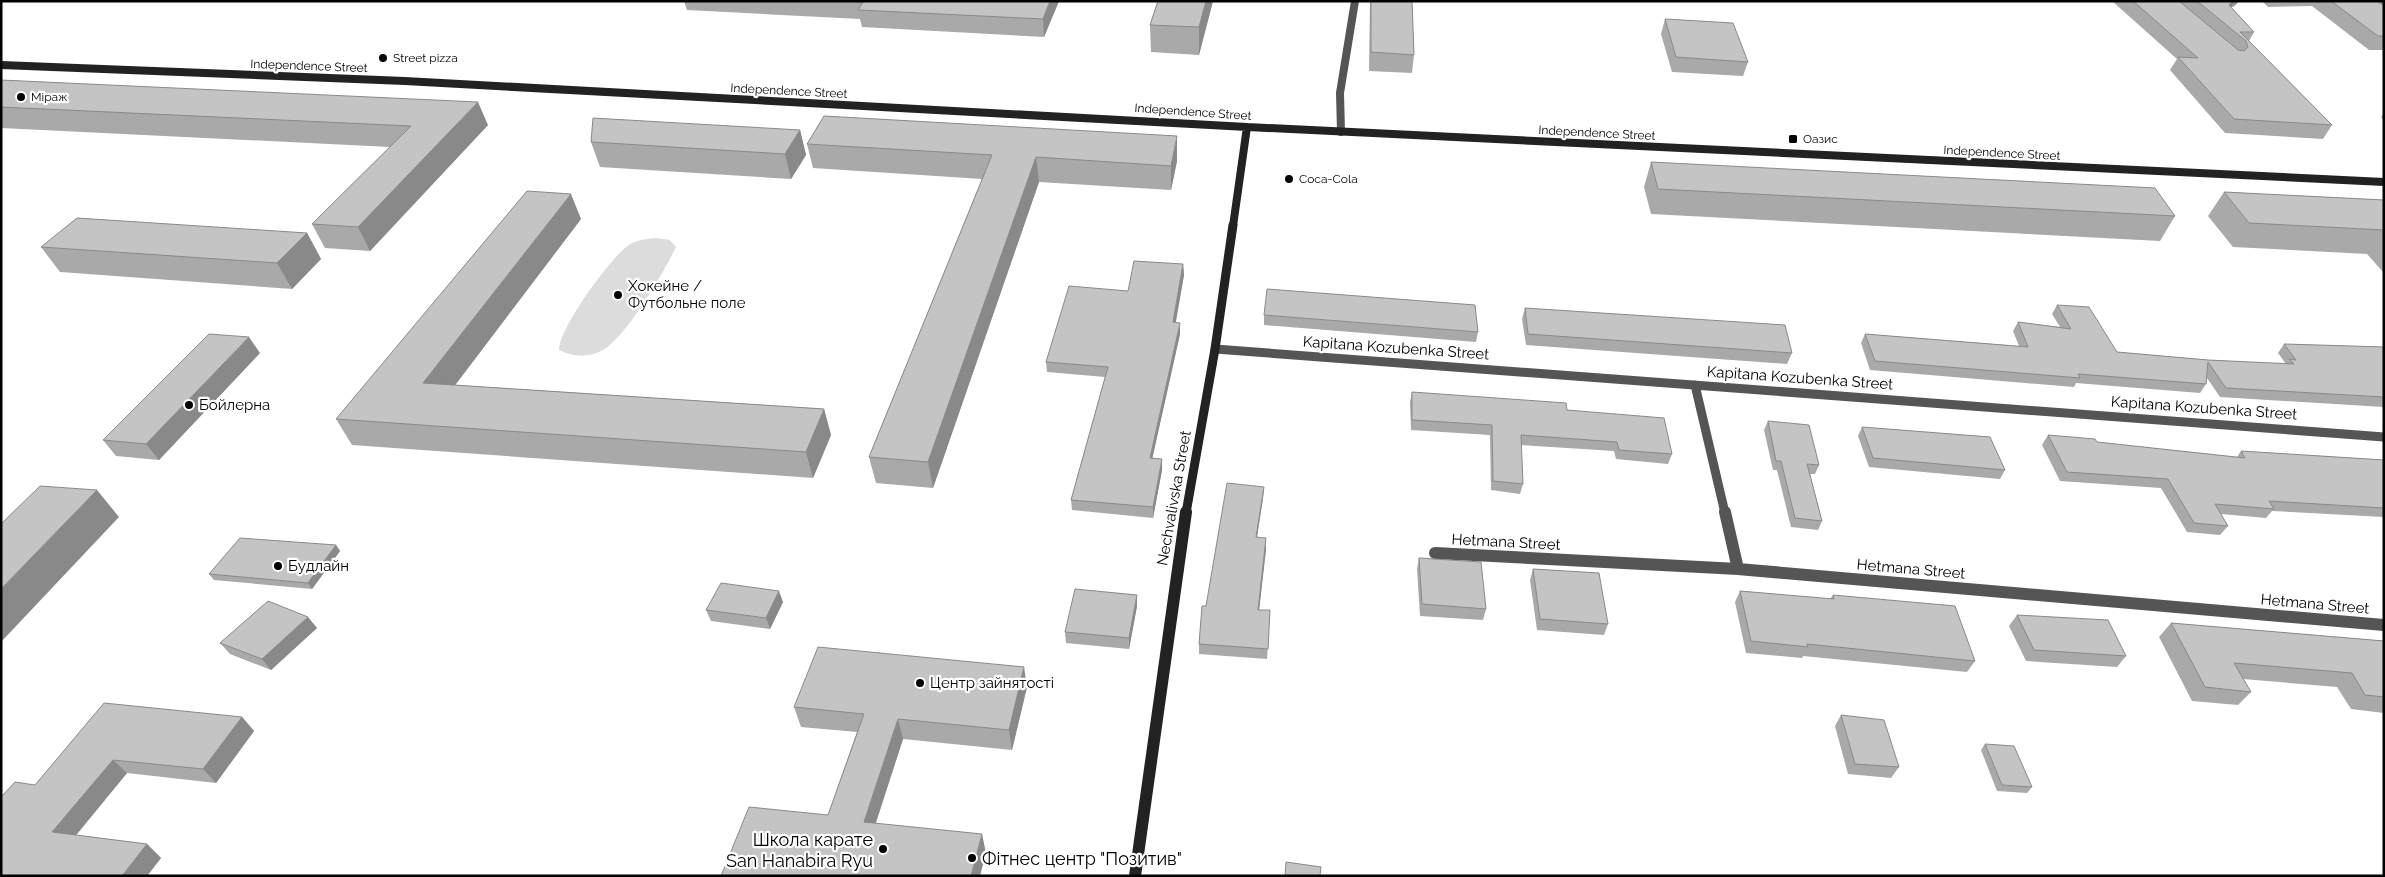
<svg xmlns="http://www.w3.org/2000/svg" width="2385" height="877" font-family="Raleway,sans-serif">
<rect width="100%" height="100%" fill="#fff"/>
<path fill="#dcdcdc" d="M656,238l14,2 6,7c-12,25 -50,90 -73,103 -15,8 -29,7 -44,0 0,-22 49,-88 67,-103 8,-7 21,-8 30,-9z"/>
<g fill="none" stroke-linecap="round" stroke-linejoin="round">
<path stroke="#555" stroke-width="8" d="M1341,132l-1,-39 15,-92"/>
<path stroke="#555" stroke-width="9" d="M1215,349l1169,88
M1695,385l30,128"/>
<path stroke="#555" stroke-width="12" d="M1725,512l13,57
M1435,553l303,16 646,56"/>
<path stroke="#222" stroke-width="8" d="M1,65l404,16 842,46 1137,55
M1233,226l14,-99"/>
<path stroke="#222" stroke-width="9" d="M1186,513l29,-164 18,-124"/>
<path stroke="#222" stroke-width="12" d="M1135,876l51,-364"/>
</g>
<path fill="#a9a9a9" d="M684,1h375l-15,36 -182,-10 -2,-8 -173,-9z
M1158,1h55l-14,54 -48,-3 -1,-27z
M1370,1h42l2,54 -2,18 -43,-2z
M2112,1h127l-6,6h-2l23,25 -5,9 83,84 -9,14 -98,-6 -55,-63 7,-11z
M2262,1h122v49h-15l-57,-44 -44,1z
M1665,19l83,43 -5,14 -71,-4 -11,-38z
M1,80l487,45 -118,126 -45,-3 -13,-24 78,-77 -389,-19z
M2384,113v7l-3,-3z
M800,130l6,25 -15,24 -191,-12 -9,-25z
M807,144l370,17 -6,29 -132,-8 -106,306 -57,-5 -7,-26 113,-278 -169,-11z
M1651,162l524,54 -15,25 -509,-27 -7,-27z
M2224,192l160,8v73l-17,-19 -134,-7 -25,-31z
M581,219l-126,166 369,24 7,26 -18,43 -461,-33 -16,-26z
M307,233l14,26 -29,30 -232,-17 -19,-25z
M1183,264l1,11 -9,48 5,11 -28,124 10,1v11l-9,48 -81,-8 -1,-10 34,-123 -58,-5 -1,-10 82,-71z
M2057,305l60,47 91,8 78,4 -8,-11 6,-9 100,3v60l-164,-10 -13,-19 -1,6 -6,9 -124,-10 -2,4 -204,-17 -9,-27 4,-9 154,12 -6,-15 5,-9 42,5 -8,-13z
M1525,308l267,45 -5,11 -261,-19 -4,-26z
M1264,315l214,17 -2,10 -212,-17z
M260,353l-101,107 -43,-4 -13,-16z
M1412,392l155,18 105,44 -4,10 -52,-5 -2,-8 -93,-6 2,39 -3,10 -29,-4 -1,-55 -79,-5 -1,-28z
M1768,421l51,44 -4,9h-5l12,47 -4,9 -27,-3 -14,-57h-4l-9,-40z
M1862,427l143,43 -5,9 -131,-12 -11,-31z
M2048,435l49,7 140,15 4,-6 143,9v57l-112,-6 -6,7 -45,-4 7,12 -8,9 -33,-3 -26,-44 -101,-7 -18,-36z
M1264,487l-1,11 -6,40 9,11 -7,61h11l-3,49 -68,-5v-10l7,-38z
M336,545l4,6 -28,38 -98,-9 -5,-6z
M1419,558l67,51 -3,11 -63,-4 -3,-47z
M1533,569l75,55 -4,11 -67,-5 -7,-50z
M1740,591l90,8 3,-4 142,66 -8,11 -164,-16 -1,2 -56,-5 -11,-51z
M1137,595v11l-8,43 -63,-6 -1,-11z
M783,602l-13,27 -59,-8 -5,-11z
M2017,615l109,41 -9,11 -91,-6 -17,-35z
M2171,623l213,18v72l-33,-4 -14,-22 -94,-8 8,13 -13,13 -46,-4 -33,-64z
M317,628l-46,42 -41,-16 -10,-11z
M1027,687l-15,63 -109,-11 -27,84 110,30 -158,-38 29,-83 -56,-5 -7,-20z
M1841,715l58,52 -8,11 -43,-4 -13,-48z
M242,717l12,14 -38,52 -89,-10 -51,62 71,9 14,14 -14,18h-146l34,-91z
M1985,744l47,43 -5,6 -30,-2 -16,-41z"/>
<path fill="#898989" d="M1050,1h9l-15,36 -1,-18z
M1206,1h7l-14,54v-28z
M2233,1h2l-6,10v-6z
M2236,1h3l-6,6z
M478,102l10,23 -118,126 -12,-24z
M800,130l6,25 -15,24 -6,-25z
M1177,136v25l-6,29v-24z
M1036,157l3,25 -106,306 -5,-26z
M571,194l10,25 -144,190 -14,-26z
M307,233l14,26 -29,30 -15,-26z
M1183,264l1,11 -10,58 -1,-11z
M1180,323v11l-30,135v-11z
M249,337l11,16 -101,107 -13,-16z
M824,409l7,26 -18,43 -7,-26z
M1162,459v11l-9,48v-11z
M1264,487l-1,11 -8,50 1,-11z
M97,490l22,27 -118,125v-53z
M1266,538v11l-8,71v-10z
M336,545l4,6 -28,38 -4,-6z
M779,591l4,11 -13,27 -4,-11z
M1137,595v11l-8,43v-11z
M308,617l9,11 -46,42 -9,-11z
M1024,667l3,20 -15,63 -3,-20z
M242,717l12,14 -38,52 -13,-14z
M898,719l5,20 -33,101 -6,-18z
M113,760l14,13 -59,72 -16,-13z
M982,834l4,19 -6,23h-9z
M147,844l14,14 -14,18h-25z"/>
<path fill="#c4c4c4" stroke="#898989" d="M852,1h198l-7,18 -185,-9 5,-8z
M1158,1h48l-7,26 -49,-2z
M1371,1h41l2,54 -43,-3z
M2133,1h46l59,49 6,1 4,-4 -2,-6 -49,-40h36l-4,4 25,27h-14l92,93 -98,-6 -56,-62 20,1z
M2331,1h46l7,5v30h-6z
M1665,19l68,4 15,39 -72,-5z
M1,80l477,22 -120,125 -46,-3 99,-98 -410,-19z
M824,116l353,20 -6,30 -135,-9 -108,305 -59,-5 123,-302 -185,-11z
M593,118l207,12 -15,24 -194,-12z
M1651,162l504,26 20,28 -517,-27z
M527,191l44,3 -148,189 401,26 -18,43 -470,-33z
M2224,192l160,8v30l-135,-7z
M77,218l230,15 -30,30 -236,-16z
M1134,261l49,3 -10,58 7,1 -30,135 12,1 -9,48 -82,-7 37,-133 -62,-5 23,-76 59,5z
M1267,289l208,16 3,27 -214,-17z
M2057,305l32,2 28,45 91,8 86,4 -5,-5 7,1 -12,-16 100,3v50l-158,-9 -18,-26 -2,22 -128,-10 2,4 -205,-17 -10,-27 163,13 -10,-25 53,7z
M1525,308l260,17 7,28 -264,-19z
M209,334l40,3 -103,107 -43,-4z
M1412,392l154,11 1,7 97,8 8,36 -53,-4 -2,-8 -96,-7 2,49 -30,-3 -1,-56 -80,-5z
M1768,421l41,4 10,40 -12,-1 15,57 -27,-3 -14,-57h-5z
M1862,427l128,10 15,33 -132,-12z
M2048,435l47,4 2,3 148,16 -4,-7 143,9v48l-115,-7 5,8 -59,-5 13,22 -34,-3 -26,-44 -101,-7z
M1227,483l37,4 -8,50 10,1 -8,72h12l-2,39 -69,-5 3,-38h4z
M40,486l57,4 -96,99v-65z
M240,538l96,7 -28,38 -99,-9z
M1419,558l62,4 5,47 -64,-5z
M1533,569l66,4 9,51 -68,-5z
M721,583l58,8 -13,27 -60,-8z
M1075,589l62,6 -8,43 -64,-6z
M1740,591l94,8 -1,-4 122,11 20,55 -168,-17 1,3 -57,-6z
M268,601l40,16 -46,42 -42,-16z
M2017,615l91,5 18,36 -92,-6z
M2171,623l213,18v56l-19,-2 -13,-22 -118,-10 17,29 -46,-5z
M818,647l206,20 -15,63 -111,-11 -34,103 118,12 -11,42h-250l28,-69 79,8 36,-101 -70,-7z
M104,703l138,14 -39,52 -90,-9 -61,72 95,12 -25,32h-121v-79l14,-15 20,3z
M1841,715l43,5 15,47 -44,-3z
M1985,744l29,2 18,41 -30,-2z
M1286,862l35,5 -1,9h-35z"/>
<g fill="#000" stroke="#fff" stroke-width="2">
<circle cx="383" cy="58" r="5"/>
<circle cx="21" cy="97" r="5"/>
<rect x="1788" y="134" width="10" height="10" rx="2.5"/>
<circle cx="1289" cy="179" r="5"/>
<circle cx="618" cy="295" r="5"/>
<circle cx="189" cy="405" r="5"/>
<circle cx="278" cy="566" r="5"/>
<circle cx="920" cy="683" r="5"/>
<circle cx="883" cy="849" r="5"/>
<circle cx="972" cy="858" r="5"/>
</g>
<g text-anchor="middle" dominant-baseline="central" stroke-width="4.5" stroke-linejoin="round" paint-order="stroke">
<g font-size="12" fill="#000" stroke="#fff" text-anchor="start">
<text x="393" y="58">Street pizza</text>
<text x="31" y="97">Міраж</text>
<text x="1803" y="139">Оазис</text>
<text x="1299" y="179">Coca-Cola</text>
</g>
<g font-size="12" fill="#000" stroke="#fff">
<text transform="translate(309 66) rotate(2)">Independence Street</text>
<text transform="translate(789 91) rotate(3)">Independence Street</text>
<text transform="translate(1193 112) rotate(4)">Independence Street</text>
<text transform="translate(1597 133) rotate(3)">Independence Street</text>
<text transform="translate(2002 153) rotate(3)">Independence Street</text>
</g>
<g font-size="15" fill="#000" stroke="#fff" text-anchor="start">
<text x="628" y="286">Хокейне /<tspan x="628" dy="17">Футбольне поле</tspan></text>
<text x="199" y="405">Бойлерна</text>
<text x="288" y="566">Будлайн</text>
<text x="930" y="683">Центр зайнятості</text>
</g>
<g font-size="15" fill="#000" stroke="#fff">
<text transform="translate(1396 348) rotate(4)">Kapitana Kozubenka Street</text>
<text transform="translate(1800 378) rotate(4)">Kapitana Kozubenka Street</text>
<text transform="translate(2204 408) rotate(4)">Kapitana Kozubenka Street</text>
<text transform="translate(1174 498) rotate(-80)">Nechvalivska Street</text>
<text transform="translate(1506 542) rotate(3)">Hetmana Street</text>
<text transform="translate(1911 569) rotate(5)">Hetmana Street</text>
<text transform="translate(2315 604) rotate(5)">Hetmana Street</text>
</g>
<g font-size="18" fill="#000" stroke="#fff" text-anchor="end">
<text x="873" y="839">Школа карате<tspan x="873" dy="21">San Hanabira Ryu</tspan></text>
<text x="982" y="858" text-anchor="start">Фітнес центр "Позитив"</text>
</g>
</g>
<rect width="2385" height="877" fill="none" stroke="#000000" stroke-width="5"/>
</svg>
